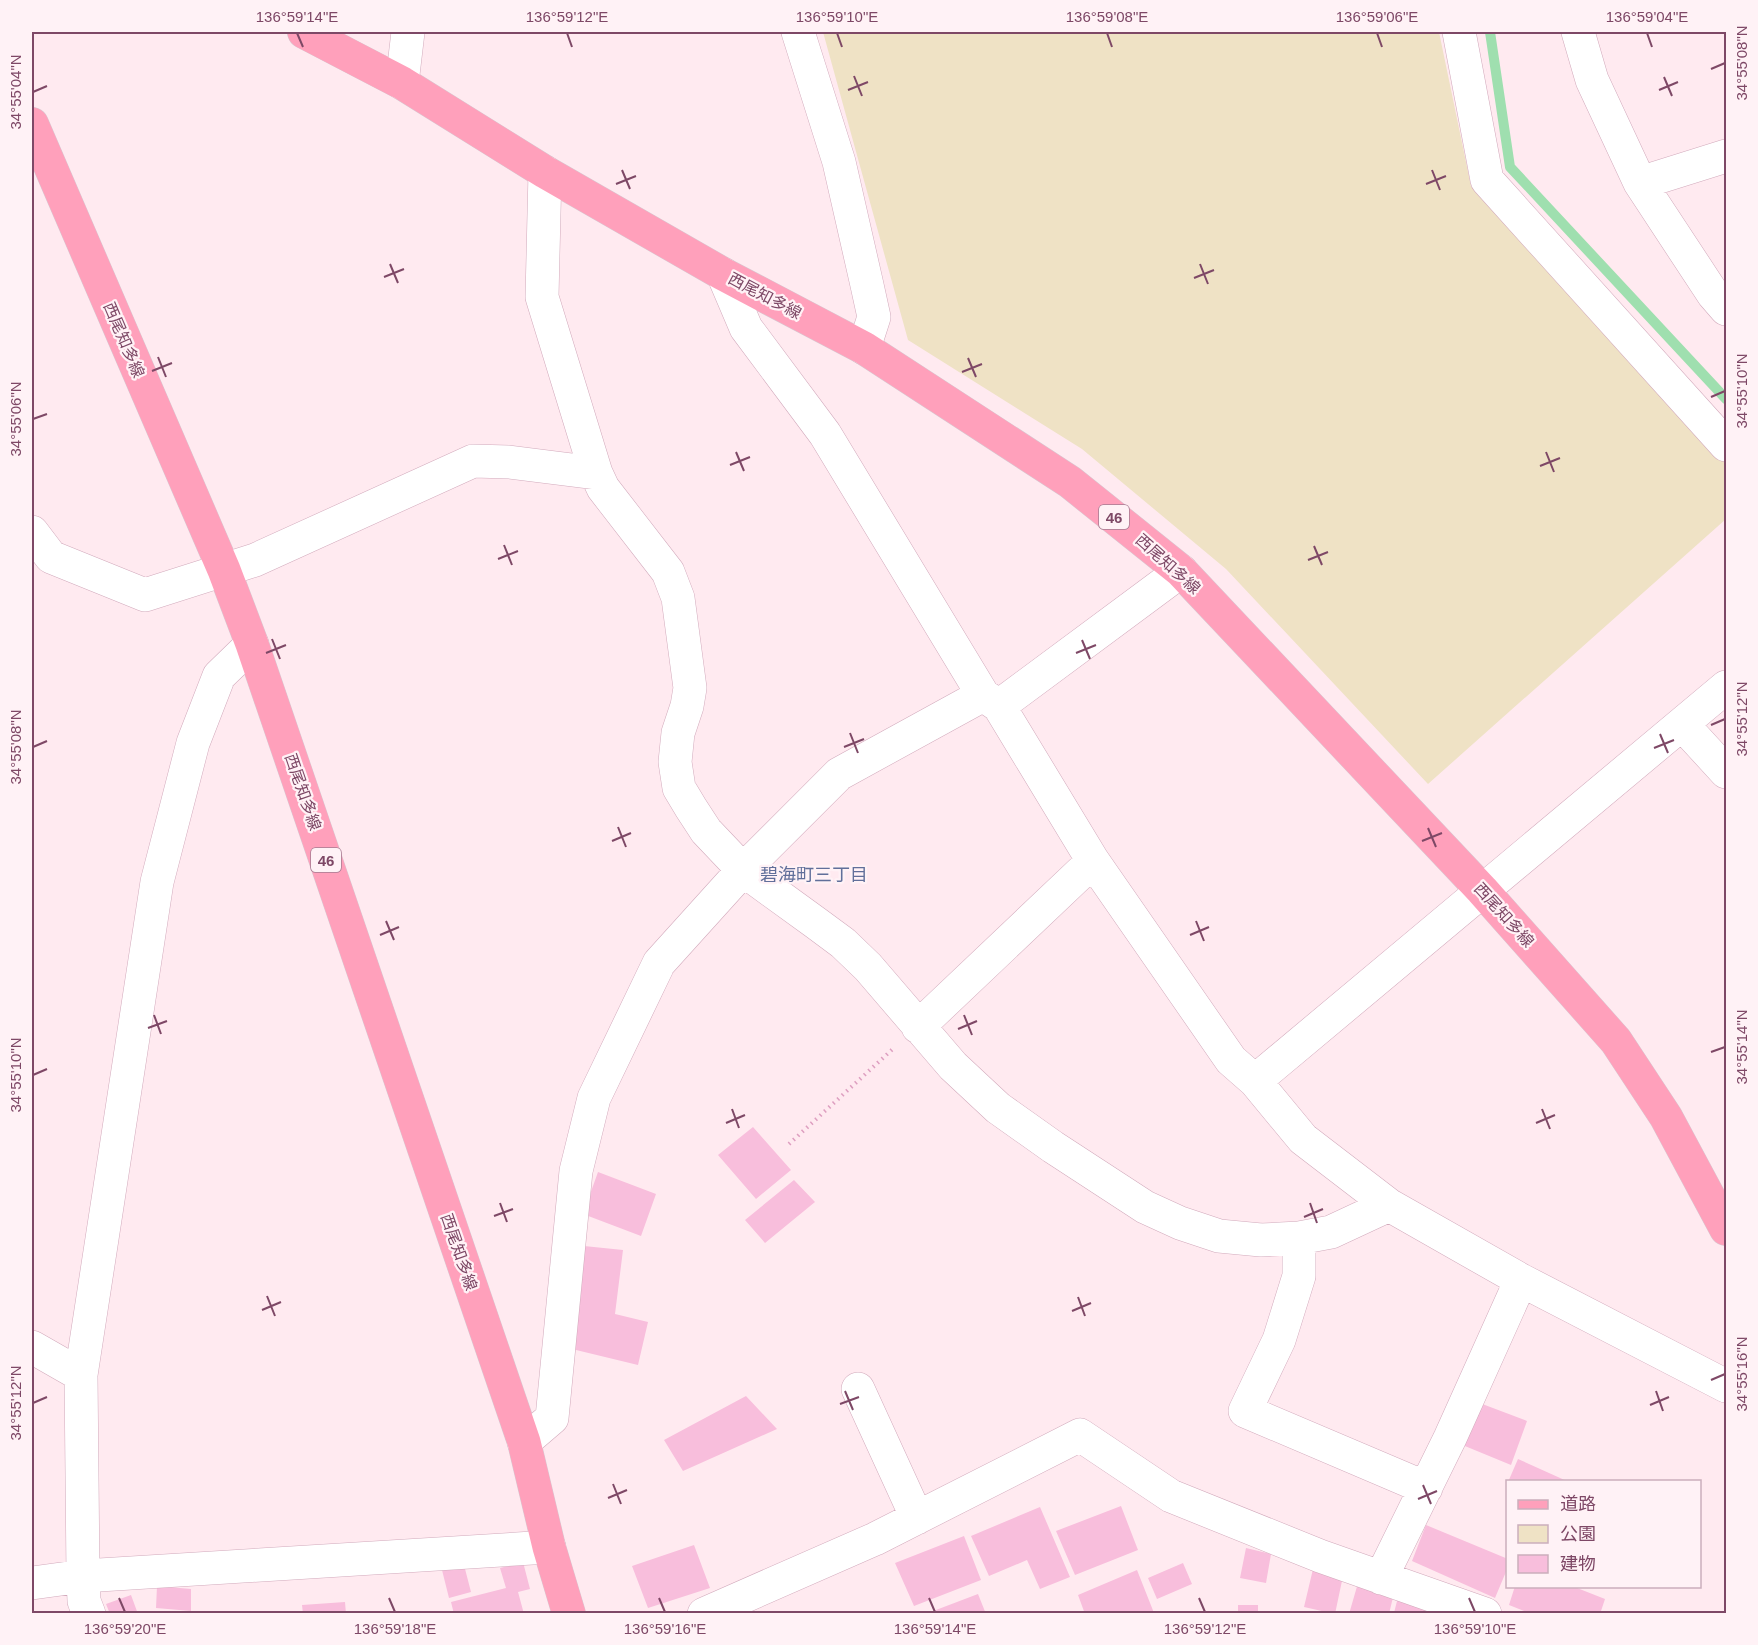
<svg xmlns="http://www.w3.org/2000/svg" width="1758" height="1645" font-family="Arial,'Noto Sans JP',sans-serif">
<rect width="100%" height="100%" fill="#ffeaf0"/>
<path fill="#efe2c5" d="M823,32h616l32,154 255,276v57l-298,265 -202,-215 -144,-120 -174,-109z"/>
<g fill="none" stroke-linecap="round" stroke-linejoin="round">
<path stroke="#9fdfaf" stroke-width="10" d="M1490,32l20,135 216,232"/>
</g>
<path fill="#f8bedc" d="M753,1127l38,43 -35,29 -38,-44z
M598,1172l58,22 -15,42 -58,-22z
M794,1180l21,22 -50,41 -20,-23z
M584,1246l39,4 -8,64 33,8 -10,43 -66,-16z
M746,1396l31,33 -94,42 -19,-31z
M1477,1402l50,19 -16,44 -51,-21z
M1518,1459l51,23h-61z
M1121,1506l17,44 -63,25 -19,-44z
M1040,1507l30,70 -30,12 -13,-29 -38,16 -18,-40z
M1426,1525l82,34v8l-13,31 -83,-37z
M964,1536l17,44 -67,26 -19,-43z
M694,1545l16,43 -62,20 -16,-42z
M1246,1548l25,6 -5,29 -26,-5z
M523,1562l7,27 -12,3 6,22h-70l-3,-12 55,-14 -6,-20z
M1183,1563l9,21 -35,15 -9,-21z
M464,1565l7,27 -22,6 -7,-28z
M1313,1569l30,7 -8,38 -31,-7z
M1137,1570l17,43 -69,1 -7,-19z
M1358,1583l36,10 -5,21h-40z
M157,1586l34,3v22l-35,-3z
M1515,1586h57l33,13 -5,15h-68l-23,-9z
M1399,1593l44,21 -49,-1z
M978,1594l8,20h-58v-1z
M131,1595l7,19h-28l-4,-10z
M345,1602l1,12h-43l-1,-9z
M1238,1605h20v9h-20z"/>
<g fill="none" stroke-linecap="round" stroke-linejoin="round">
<g stroke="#d2aabc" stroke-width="34">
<path id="minor" d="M798,32l41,130 28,123 7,32 -10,31
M1459,32l28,148 239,265
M1578,32l14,48 48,103 73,111 13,15
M402,83l6,-51
M545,172l-3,125 54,176 7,15 65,84 10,26 12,90 -3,18 -9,27 -3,29 4,26 12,20 15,23 37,39 73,53 27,20 25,24 85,99 45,42 55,39 92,60 35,16 39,13 42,4 38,-2 32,-6 58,-27
M1640,183l86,-27
M723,274l23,54 79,106 158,261 16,11 94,155 138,199 24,21 48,58 86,66 132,75 205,106
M32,532l19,25 94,38 110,-35 218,-99 36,1 87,11
M999,706l182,-135
M1682,724l44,48
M918,1027l175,-166
M1255,1081l471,-394
M1299,1238v38l-20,64 -34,71 181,77
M32,1347l49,28
M858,1389l59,129
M524,1442l28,-24 24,-247 18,-73 65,-135 84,-93 96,-96 144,-79
M1381,1578l69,-140 71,-158
M32,1583l51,-7 466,-29
M89,1614l-5,-13 -1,-25 -2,-201 76,-493 36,-139 26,-67 33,-32
M704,1614l171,-75 205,-104 91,61 149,60 165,58"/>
</g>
<g stroke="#d8c8d1" stroke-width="34">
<path id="major" d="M304,32l98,51 143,89 178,102 141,74 206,134 111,89 301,319 134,151 50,76 60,112
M32,124l192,446 28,74 272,798 25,105 20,67"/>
</g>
<path stroke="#de9fc0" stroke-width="4" stroke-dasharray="1.5 4.5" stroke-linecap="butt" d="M789,1144l106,-97"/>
<use href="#minor" stroke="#fff" stroke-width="33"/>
<use href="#major" stroke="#ffa0bb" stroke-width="33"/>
</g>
<path fill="none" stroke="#7e4866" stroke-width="2" d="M297,33l6,14M567,33l5,14M837,33l5,14M1107,33l5,14M1377,33l5,14M1647,33l5,14M1711,69l14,-6M854,76l8,20M1664,77l8,19M848,90l20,-8M1659,90l19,-8M33,92l14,-6M622,170l8,19M1432,170l8,20M616,184l20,-8M1426,184l20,-8M390,264l8,19M1200,264l8,20M384,277l20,-8M1194,278l20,-8M158,357l8,20M968,358l8,19M152,371l20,-8M962,372l20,-8M1711,397l14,-6M33,419l14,-5M736,452l8,19M1546,452l8,20M730,465l20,-8M1540,466l20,-8M504,545l8,20M1314,546l8,19M498,559l20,-8M1308,560l20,-8M272,639l8,20M1082,640l8,19M266,653l20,-8M1076,653l20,-8M1711,725l14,-6M850,733l8,20M1660,734l8,19M33,747l14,-6M844,747l20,-8M1654,748l20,-8M618,827l8,20M1428,828l8,19M612,841l19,-8M1422,841l20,-8M386,921l8,19M1196,921l8,20M380,935l19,-8M1190,935l19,-8M154,1015l7,19M964,1015l8,20M148,1028l19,-7M958,1029l19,-8M1711,1052l14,-5M33,1075l14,-6M732,1109l7,19M1542,1109l8,20M726,1123l19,-8M1536,1123l19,-8M500,1203l7,19M1310,1203l7,20M494,1216l19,-7M1304,1217l19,-8M267,1296l8,20M1078,1297l7,19M262,1310l19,-8M1072,1311l19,-8M1711,1380l14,-6M845,1391l8,19M1656,1391l7,20M33,1403l14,-6M840,1404l19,-7M1650,1405l19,-8M613,1484l8,20M1423,1485l8,19M608,1498l19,-8M1418,1499l19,-8M119,1598l6,14M389,1598l6,14M659,1598l6,14M929,1598l6,14M1199,1598l6,14M1469,1598l6,14"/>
<g text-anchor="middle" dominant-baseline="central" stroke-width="4.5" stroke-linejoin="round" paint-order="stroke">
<g fill="#fff2f6" stroke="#a57b91" stroke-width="1.5">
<rect x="1099" y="505" width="30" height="24" rx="4.5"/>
<rect x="311" y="848" width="30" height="24" rx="4.5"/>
</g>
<g font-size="15" font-weight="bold" fill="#7e4866">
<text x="1114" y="517">46</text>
<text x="326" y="860">46</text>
</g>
<g font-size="16" fill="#7e4866" stroke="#fff2f6">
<text transform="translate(765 296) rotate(28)">西尾知多線</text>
<text transform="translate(124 340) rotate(67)">西尾知多線</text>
<text transform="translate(1168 564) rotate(42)">西尾知多線</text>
<text transform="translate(303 792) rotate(71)">西尾知多線</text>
<text transform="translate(1504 915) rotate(48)">西尾知多線</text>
<text transform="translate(459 1252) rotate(71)">西尾知多線</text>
</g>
<g font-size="18" fill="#616f9a" stroke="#fff2f6">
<text x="814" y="875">碧海町三丁目</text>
</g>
</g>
<rect width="1758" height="1645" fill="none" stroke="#fff2f6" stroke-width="66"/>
<rect x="1506" y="1480" width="195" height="108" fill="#fff2f6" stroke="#cbaebc" stroke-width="1.5"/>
<rect x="1518" y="1500" width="30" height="9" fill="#ffa0bb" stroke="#cbaebc" stroke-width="1.5"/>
<text x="1560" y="1510" font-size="18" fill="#7e4866">道路</text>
<rect x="1518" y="1525" width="30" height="18" fill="#efe2c5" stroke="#cbaebc" stroke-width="1.5"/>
<text x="1560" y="1540" font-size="18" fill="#7e4866">公園</text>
<rect x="1518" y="1555" width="30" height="18" fill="#f8bedc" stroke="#cbaebc" stroke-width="1.5"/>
<text x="1560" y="1570" font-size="18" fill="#7e4866">建物</text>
<rect x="33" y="33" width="1692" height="1579" fill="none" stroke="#7e4866" stroke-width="2"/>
<g font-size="15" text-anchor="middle" fill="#7e4866">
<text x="297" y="22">136°59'14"E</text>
<text x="567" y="22">136°59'12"E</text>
<text x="837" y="22">136°59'10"E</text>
<text x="1107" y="22">136°59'08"E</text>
<text x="1377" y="22">136°59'06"E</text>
<text x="1647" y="22">136°59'04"E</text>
<text transform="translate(1742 63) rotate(-90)" y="5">34°55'08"N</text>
<text transform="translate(16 92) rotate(-90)" y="5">34°55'04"N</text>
<text transform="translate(1742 391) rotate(-90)" y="5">34°55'10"N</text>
<text transform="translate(16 419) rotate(-90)" y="5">34°55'06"N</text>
<text transform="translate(1742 719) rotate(-90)" y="5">34°55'12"N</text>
<text transform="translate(16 747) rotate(-90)" y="5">34°55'08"N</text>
<text transform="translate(1742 1047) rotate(-90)" y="5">34°55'14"N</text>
<text transform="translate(16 1075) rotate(-90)" y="5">34°55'10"N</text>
<text transform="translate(1742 1374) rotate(-90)" y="5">34°55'16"N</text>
<text transform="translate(16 1403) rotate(-90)" y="5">34°55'12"N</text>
<text x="125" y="1634">136°59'20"E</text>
<text x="395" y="1634">136°59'18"E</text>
<text x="665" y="1634">136°59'16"E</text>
<text x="935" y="1634">136°59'14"E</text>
<text x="1205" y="1634">136°59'12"E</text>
<text x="1475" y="1634">136°59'10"E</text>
</g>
</svg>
